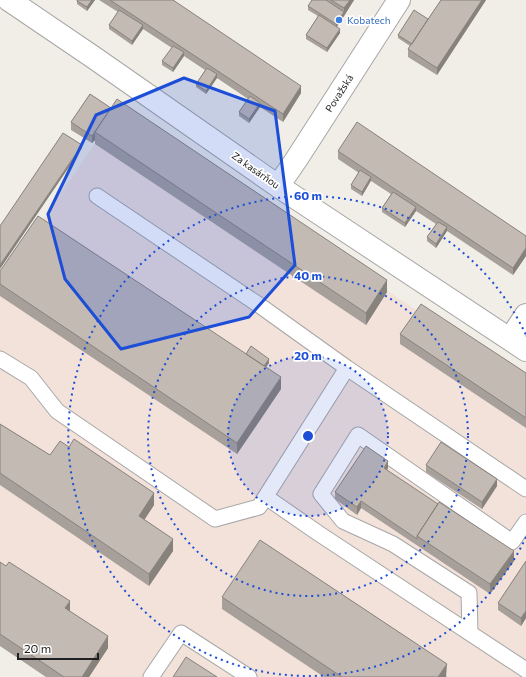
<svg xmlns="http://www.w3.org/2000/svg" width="526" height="677" font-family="Commissioner,sans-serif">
<rect width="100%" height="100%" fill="#f1eee7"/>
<path fill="#f2e2da" d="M117,111l409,272v294h-480l-46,-31v-363z"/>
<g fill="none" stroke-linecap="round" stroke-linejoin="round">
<g stroke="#a7a7a7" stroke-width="17">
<path id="lane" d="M97,196l162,109 88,63 179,121
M0,359l31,19 26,33 158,108 44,-12 88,-139
M266,497l52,36 208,137
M470,633l-1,-40 -76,-49 -50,-23 -22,-27 37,-59 154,107 14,-20
M151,677l30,-44 68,44"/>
</g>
<g stroke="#a7a7a7" stroke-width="24">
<path id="street" d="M9,0l84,57 185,129 248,164
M278,186l18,-26 103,-160
M510,339l16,-24"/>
</g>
<use href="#lane" stroke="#fff" stroke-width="15"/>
<use href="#street" stroke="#fff" stroke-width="22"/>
</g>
<path fill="#a7a09a" d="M95,0l-8,11 -10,-7v-3z
M99,0h74l128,93 -18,29 -23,-15 -11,16 -10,-7v-4l9,-13 -31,-21 -11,16 -10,-7v-3l9,-14 -21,-14 -11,16 -11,-7v-4l10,-13 -29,-19 -11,16 -23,-16v-4l9,-13z
M312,0h42l-17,27 3,6 -13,19 -21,-13v-4l12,-19 -10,-6v-4z
M441,0h45l-49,75 -29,-18v-8l2,-3 -12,-8v-3l30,-16z
M90,94l297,198 -21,33 -271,-181v-4l-3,3 -21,-13v-8z
M338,151l188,85v20l-13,19 -66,-44 -11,17 -9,-7v-4l9,-13 -20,-13 -11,16 -23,-15v-4l9,-14 -20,-13 -9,15 -11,-7v-4l8,-12 -21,-14z
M0,271l246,83 23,9 -3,5 15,21 -44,65 -237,-158z
M400,334l126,39v55l-126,-84z
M0,424l50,31 104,50 -10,15 29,31 -24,35 -149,-101z
M426,465l71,21 -15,23 -56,-37z
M388,468l-1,2 127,91 -24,33 -129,-86 -4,7 -22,-16v-7z
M526,561v57l-5,8 -23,-16v-7z
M0,562l70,49 38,37 -19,29h-43l-46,-31z
M222,597l225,79 -1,1h-122l-102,-68z"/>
<path fill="#88827d" d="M92,0h3l-8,11v-4z
M350,0h4l-10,16v-8z
M482,0h4l-49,75v-7z
M344,12v4l-8,12v-4z
M143,25v4l-11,16v-4z
M340,29v4l-13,19v-4z
M184,52v4l-11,16v-4z
M217,74v4l-11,16v-3z
M301,86v7l-18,29v-8z
M260,103v4l-11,16v-4z
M95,133v7l-3,3v-7z
M82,145v3l-82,121v-4z
M371,177v3l-9,16v-4z
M416,207v4l-11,16v-4z
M447,227v4l-11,17v-4z
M526,248v8l-13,19v-7z
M387,280v12l-21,33v-12z
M269,359v4l-7,9v-3z
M281,377v12l-44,65v-11z
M388,461v7l-4,7v-7z
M497,479v7l-15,23v-7z
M154,493v12l-15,23v-12z
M361,501v7l-4,7v-8z
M173,539v12l-24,35v-12z
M514,551v10l-24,33v-10z
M70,601v12l-5,-5z
M526,611v7l-5,8v-8z
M108,636v12l-19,29h-7z
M447,664l-1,13h-8z"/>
<path fill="#c2bab3" stroke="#88827d" d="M77,0h15l-5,7 -10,-6z
M110,0h63l128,86 -18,28z
M312,0h14l18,12 -8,12 -28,-18z
M331,0h19l-6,8z
M441,0h41l-45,68 -29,-19z
M119,10l24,15 -11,16 -23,-16z
M414,10l14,9 -16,25 -14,-9z
M319,15l21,14 -13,19 -21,-13z
M173,46l11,6 -11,16 -11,-7z
M207,68l10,6 -11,17 -10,-7z
M90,94l21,14 -19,28 -21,-14z
M250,96l10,7 -11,16 -10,-7z
M117,99l270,181 -21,33 -271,-181z
M357,122l169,114v12l-13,20 -175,-117z
M63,133l19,12 -82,120v-39z
M360,170l11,7 -9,15 -11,-7z
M393,192l23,15 -11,16 -23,-15z
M38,216l243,161 -44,66 -237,-159v-13z
M438,222l9,5 -11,17 -9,-7z
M421,304l105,69v45l-126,-84z
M251,346l18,13 -5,7 -18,-12z
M0,424l50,31 10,-14 9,6 5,-8 80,54 -15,23 34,23 -24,35 -149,-101z
M441,442l56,37 -15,23 -56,-37z
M366,446l22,15 -4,7 54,36 -21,32v3l-56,-38 -4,6 -22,-15z
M439,502l75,49 -24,33 -73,-48z
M260,540l187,124 -9,13h-96l-120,-80z
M526,561v50l-5,7 -23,-15z
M0,562l6,4 3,-4 61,39 -5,7 43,28 -26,41h-18l-64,-43z
M186,657l31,20h-44z"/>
<path fill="#1d4ed8" fill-opacity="0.2" stroke="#1d4ed8" stroke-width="3" stroke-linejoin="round" d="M184,78l91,33 20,154 -46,52 -128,32 -56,-70 -17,-65 48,-99z"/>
<circle cx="308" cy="436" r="80" fill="#1d4ed8" fill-opacity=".12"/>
<g fill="none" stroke="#1d4ed8" stroke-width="2" stroke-dasharray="2 4">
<circle cx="308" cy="436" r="80"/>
<circle cx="308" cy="436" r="160"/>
<path d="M526 537A240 240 0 1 1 526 335"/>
</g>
<circle fill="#3f7fe0" stroke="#fff" stroke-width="1.5" cx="339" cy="20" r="4"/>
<g text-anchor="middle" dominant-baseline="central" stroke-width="3.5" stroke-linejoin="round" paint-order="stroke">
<g font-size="10" fill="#366cbe" stroke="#fff" text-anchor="start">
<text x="347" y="20">Kobatech</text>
</g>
<g font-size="10" fill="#202020" stroke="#fff">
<text transform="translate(339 93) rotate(-57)">Považská</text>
<text transform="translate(256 170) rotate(35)">Za kasárňou</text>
</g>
</g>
<circle cx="308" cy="436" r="6" fill="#1d4ed8" stroke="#fff" stroke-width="2"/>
<g font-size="12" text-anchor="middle" font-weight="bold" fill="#1d4ed8" stroke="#fff" stroke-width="3.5" stroke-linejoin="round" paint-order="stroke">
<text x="308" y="200">60 m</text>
<text x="308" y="280">40 m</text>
<text x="308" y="360">20 m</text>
</g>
<path d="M18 653v6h80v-6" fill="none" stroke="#202020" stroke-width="2"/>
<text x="24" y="653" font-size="12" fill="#202020" stroke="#ffffff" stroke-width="3" paint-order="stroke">20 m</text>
</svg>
